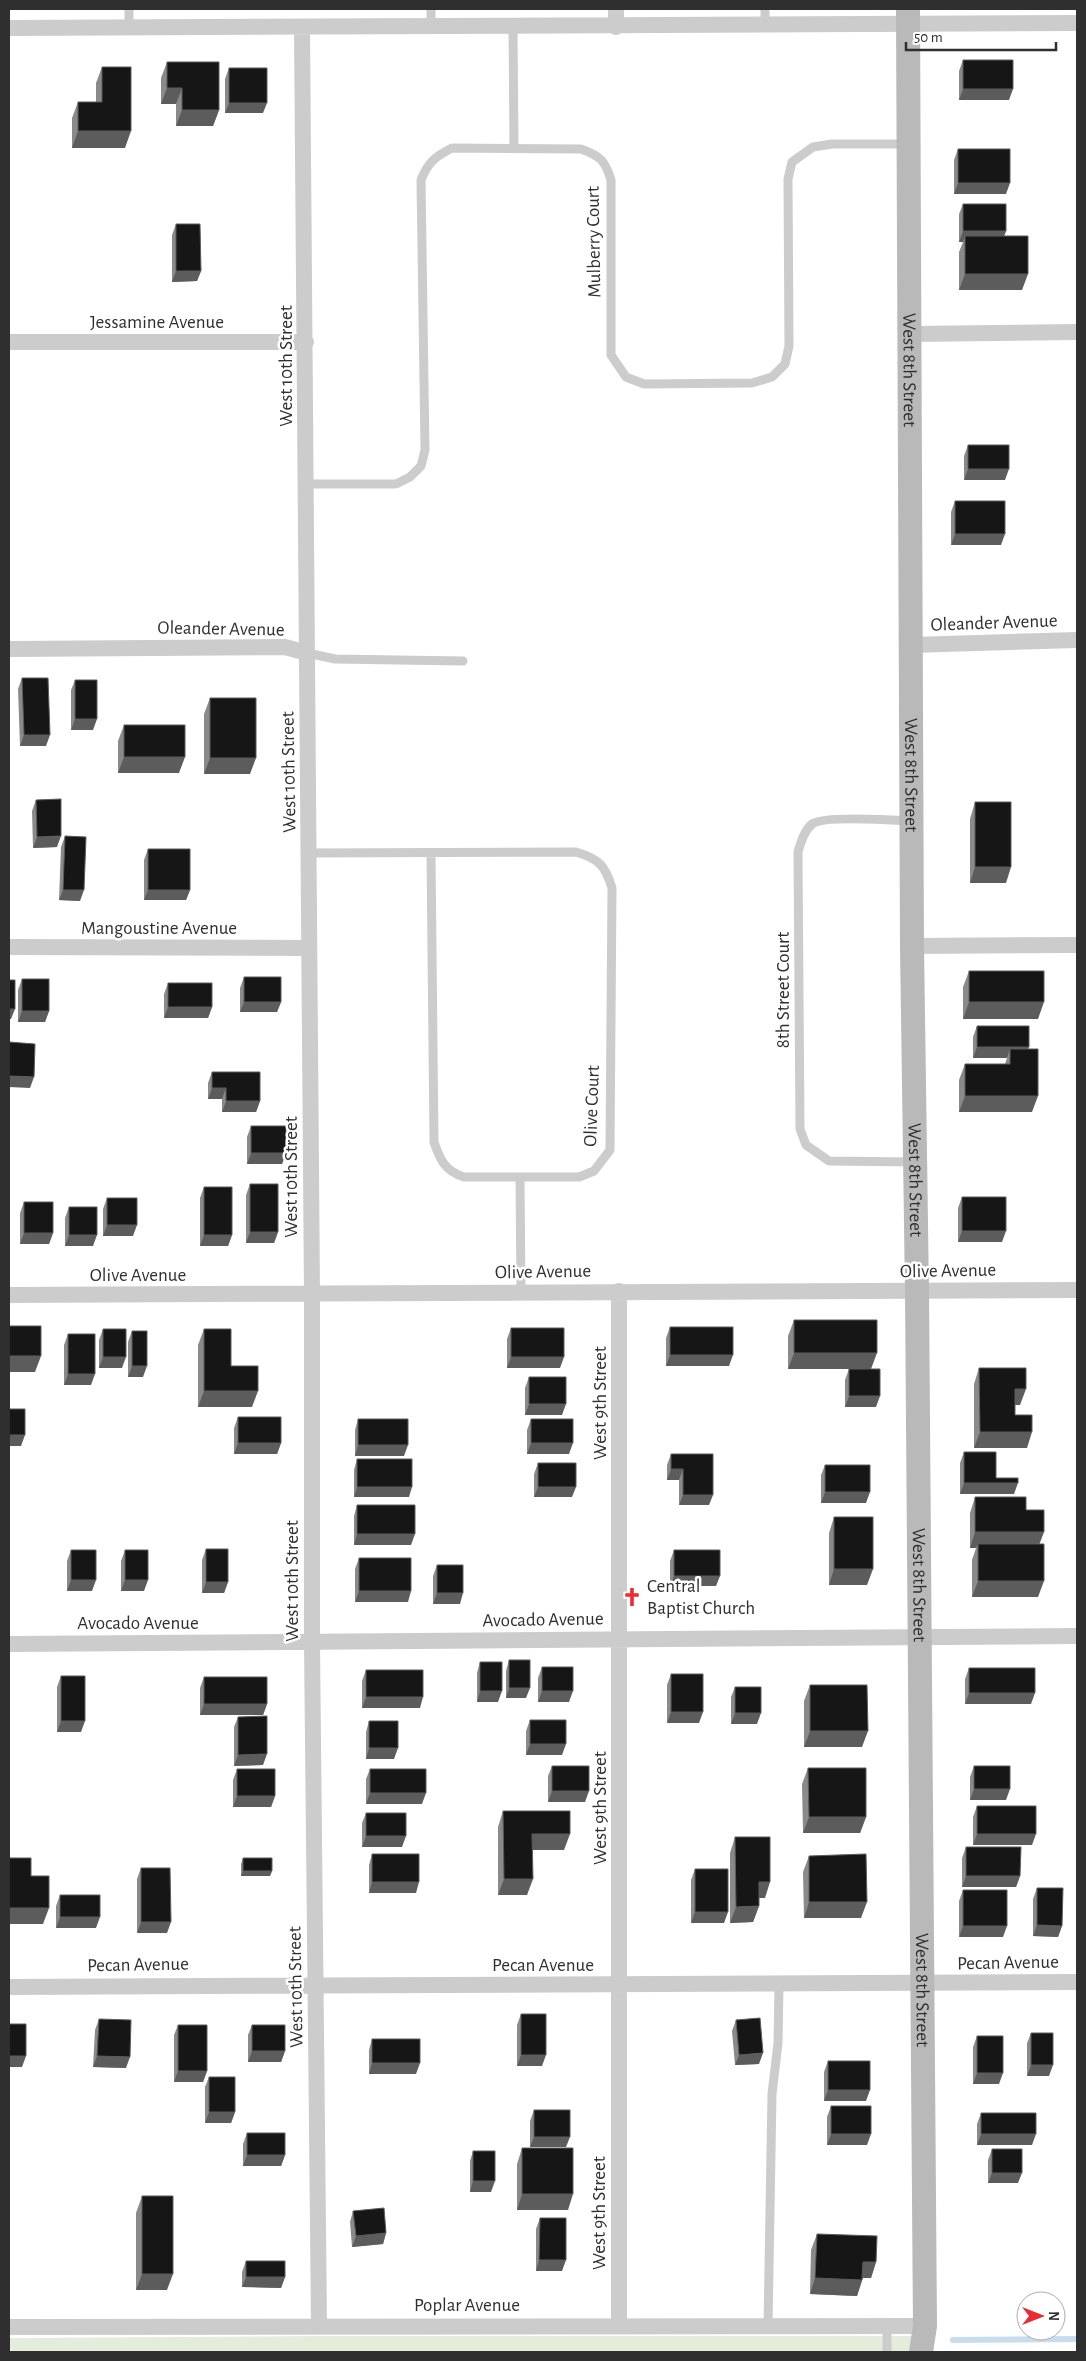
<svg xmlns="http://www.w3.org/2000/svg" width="1086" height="2361" font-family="'Alegreya Sans',sans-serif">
<rect width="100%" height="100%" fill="#fff"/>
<path fill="#e4eddc" d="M319,2336h593l-3,16h-896l-4,-4v-10z"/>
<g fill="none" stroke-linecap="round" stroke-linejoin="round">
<path stroke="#c7dded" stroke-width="6" d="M953,2340l124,-1"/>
<path stroke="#ccc" stroke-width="9" d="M431,9v19
M765,9v17
M513,27l1,122
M129,28v-19
M306,484h90l14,-7 11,-11 4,-16 -4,-270c7,-18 15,-24 31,-32l129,1c19,7 24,11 30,31v175l15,22 18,7 108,-1 20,-6 13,-13 4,-18 -1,-167 4,-17 21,-15 19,-3h75
M307,653l28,6 128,2
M911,821c-17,-1 -88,-6 -99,3 -8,7 -11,18 -14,28l2,277 6,16 23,16 86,1
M309,853l267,-1c23,7 29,13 36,36l-2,262 -16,21 -15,6h-115c-19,-6 -24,-17 -30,-35l-3,-288
M520,1178l1,115
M768,2326l4,-232 6,-51 1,-58
M887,2352v-26"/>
<path stroke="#ccc" stroke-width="16" d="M616,9v18
M302,27l10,1268v348l7,682
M9,28l1068,-5
M910,334l167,-2
M9,342h297
M911,645l166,-5
M9,649l276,-2 22,6
M912,946l165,-1
M9,947l300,1
M9,1295l1068,-5
M9,1644l1068,-8
M9,1987l1068,-5
M619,2325v-1034
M9,2327l916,-1"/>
<path stroke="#b9b9b9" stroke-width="24" id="s1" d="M908,9l4,937 5,346 8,1034 -4,26"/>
</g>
<path fill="#8a8a8a" d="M963,60l46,40h-50v-29z
M167,62l52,48 -6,16h-37v-22h-15v-26z
M102,67l23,81h-53v-30l6,-16h18v-19z
M229,68l34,45h-38v-34z
M958,149l48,45h-52v-34z
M963,204l43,27 -2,5 18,54h-63v-38l4,-10h-4v-28z
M176,224l25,47 -4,10 -25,1v-47z
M968,445l37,35h-41v-24z
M955,501l46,44h-50v-33z
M22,678l24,68h-26l-2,-57z
M75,680l18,50h-22v-40z
M210,698l40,76h-46v-60z
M124,725l55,48h-61v-32z
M36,800l21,47 -24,1 -1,-37z
M975,802l31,81h-36v-64z
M65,836l15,65 -21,-1 2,-53z
M148,849l42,41 -4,10h-42v-40z
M969,971l69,48h-75v-32z
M244,977l37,25 -4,10h-37v-24z
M22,979l27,32 -4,11h-27v-32z
M168,983l44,24 -4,11h-44v-24z
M977,1026l51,23 4,63h-73v-32l6,-16h40l2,-6h-34v-21z
M212,1072l48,29 -4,11h-34v-13h-14v-16z
M251,1126l35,27 -4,11h-35v-27z
M250,1184l28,48 -4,11h-28v-48z
M204,1187l28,48 -4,11h-28v-48z
M962,1197l40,45h-44v-34z
M107,1198l26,38h-30v-27z
M24,1202l29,31 -4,11h-29v-31z
M69,1207l24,39h-28v-28z
M794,1320h83l-89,49v-33z
M670,1327l59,39h-63v-28z
M511,1328l49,40h-53v-29z
M103,1329l19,39h-23v-28z
M204,1329l27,37 21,41h-54v-62z
M132,1331l11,46h-15v-35z
M68,1334l23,51h-27v-40z
M979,1368l41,37h-5v10l12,33h-53v-64z
M849,1369l27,38h-31v-27z
M529,1377l33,38h-37v-27z
M238,1417l43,26 -4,11h-43v-26z
M358,1419l46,37h-49v-26z
M531,1419l38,35h-42v-24z
M964,1452l32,26 18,16h-54v-31z
M671,1454l38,51h-30v-25h-12v-15z
M357,1459l52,38h-55v-27z
M538,1463l34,34h-38v-23z
M825,1465l41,38h-45v-28z
M975,1497l51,13 13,34 -1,53h-66v-37l4,-12h-6v-35z
M357,1505l54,40h-57v-29z
M834,1517l33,68h-38v-52z
M206,1549l22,33 -4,11h-22v-33z
M71,1550l21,41h-25v-30z
M125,1550l19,41h-23v-30z
M674,1550l42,36h-46v-25z
M359,1558l49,44h-53v-33z
M437,1565l23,39h-27v-28z
M509,1660l17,38h-20v-27z
M480,1662l18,40h-21v-29z
M542,1667l27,35h-31v-24z
M969,1668l62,36h-66v-25z
M366,1670l54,38h-58v-27z
M671,1674l28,49h-32v-38z
M61,1676l20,56h-24v-45z
M204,1677l63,27 -4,11h-63v-27z
M810,1685l52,62h-58v-46z
M735,1687l22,37h-26v-27z
M238,1717l25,48 -29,1v-39z
M530,1720l32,35h-36v-24z
M369,1721l25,38h-28v-27z
M552,1766l33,36h-37v-26z
M974,1766l32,34h-36v-23z
M808,1768l58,49 -6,16h-57l-1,-49z
M237,1769l38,27 -4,11h-38v-27z
M370,1769l52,35h-56v-25z
M977,1806l55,39h-59v-28z
M503,1811l61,39h-31l-6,45h-29v-68z
M366,1813l36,34h-40v-24z
M735,1837l30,61h-6v8l-6,16 -23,1v-70z
M966,1847l54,29 -4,11h-54v-29z
M372,1854l44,39h-47v-28z
M809,1856l52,62h-57l-1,-46z
M243,1858l29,13 -2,5h-29v-12z
M141,1868l26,65h-30v-54z
M695,1869l29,54h-33v-43z
M1037,1888l25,38 -4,11 -25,-1v-37z
M963,1890l40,47h-44v-36z
M60,1895l36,33h-40v-22z
M521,2014l21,52h-25v-41z
M99,2019l27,49 -33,-1 2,-37z
M736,2020l23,44 -24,1 -3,-34z
M178,2025l29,46 -4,11h-29v-47z
M252,2025l33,26 -4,11h-33v-27z
M1031,2033l18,43h-22v-33z
M977,2036l22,48h-26v-37z
M372,2039l44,35h-47v-24z
M828,2061l38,40h-42v-29z
M209,2077l26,35 -4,11h-26v-36z
M831,2106l36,39h-40v-28z
M534,2110l32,37h-36v-26z
M981,2113l51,32h-55v-21z
M247,2133l38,22 -4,11h-38v-22z
M522,2148l46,62h-51v-46z
M992,2149l26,34h-30v-23z
M473,2151l18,41h-21v-31z
M142,2196l25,94h-31v-77z
M353,2211l33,22 -3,11 -31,3 -2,-25z
M540,2218l22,53h-26v-42z
M817,2234l59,28 -5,16h-8l-6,18 -47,-2 1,-44z
M246,2261l39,16 -4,11 -39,-1v-15z"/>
<path fill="#5c5c5c" d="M167,88h15l-6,16h-15z
M963,89h50l-4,11h-50z
M229,103h38l-4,10h-38z
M182,110h37l-6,16h-37z
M78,131h53l-6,17h-53z
M958,183h52l-4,11h-52z
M963,231h43l-4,11 -37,-6 -2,6h-4z
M176,271h25l-4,10 -25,1z
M965,274h63l-6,16h-63z
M968,469h41l-4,11h-41z
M955,534h50l-4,11h-50z
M75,719h22l-4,11h-22z
M24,735h26l-4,11h-26z
M124,757h61l-6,16h-61z
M210,758h46l-6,16h-46z
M61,836l-4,11 -24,1 4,-11z
M975,867h36l-5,16h-36z
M63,890h21l-4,11 -21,-1z
M148,890h42l-4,10h-42z
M244,1002h37l-4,10h-37z
M969,1002h75l-6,17h-75z
M168,1007h44l-4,11h-44z
M9,1009h6l-4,10h-2z
M22,1011h27l-4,11h-27z
M977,1047h52l-4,11 -15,-9 -3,9h-34z
M9,1076l25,1 -4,11 -21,-1z
M212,1088h14l-4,11h-14z
M965,1096h73l-6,16h-73z
M226,1101h34l-4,11h-34z
M251,1153h35l-4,11h-35z
M107,1225h30l-4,11h-30z
M962,1231h44l-4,11h-44z
M250,1232h28l-4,11h-28z
M24,1233h29l-4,11h-29z
M69,1235h28l-4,11h-28z
M204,1235h28l-4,11h-28z
M794,1353h83l-6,16h-83z
M670,1355h63l-4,11h-63z
M9,1356h32l-6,16h-26z
M103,1357h23l-4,11h-23z
M511,1357h53l-4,11h-53z
M132,1366h15l-4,11h-15z
M68,1374h27l-4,11h-27z
M1015,1389h11l-6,16h-10z
M204,1391h54l-6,16h-54z
M849,1396h31l-4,11h-31z
M529,1404h37l-4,11h-37z
M980,1432h52l-5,16h-53z
M9,1435h16l-4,11h-12z
M238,1443h43l-4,11h-43z
M531,1443h42l-4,11h-42z
M358,1445h50l-4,11h-49z
M671,1469h12l-4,11h-12z
M964,1483h54l-4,11h-54z
M357,1487h55l-3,10h-55z
M538,1487h38l-4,10h-38z
M825,1492h45l-4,11h-45z
M683,1495h30l-4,10h-30z
M975,1532h69l-6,16 -60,-4 -2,4h-6z
M357,1534h58l-4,11h-57z
M834,1569h39l-6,16h-38z
M674,1576h46l-4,10h-46z
M71,1580h25l-4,11h-25z
M125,1580h23l-4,11h-23z
M978,1581h66l-6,16h-66z
M206,1582h22l-4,11h-22z
M359,1591h52l-3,11h-53z
M437,1593h26l-3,11h-27z
M509,1688h21l-4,10h-20z
M480,1691h22l-4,11h-21z
M542,1691h31l-4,11h-31z
M969,1693h66l-4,11h-66z
M366,1697h57l-3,11h-58z
M204,1704h63l-4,11h-63z
M671,1712h32l-4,11h-32z
M735,1713h26l-4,11h-26z
M61,1721h24l-4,11h-24z
M810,1731h58l-6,16h-58z
M530,1744h36l-4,11h-36z
M369,1748h29l-4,11h-28z
M267,1754l-4,11 -29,1 4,-11z
M974,1789h36l-4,11h-36z
M552,1791h37l-4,11h-37z
M370,1793h56l-4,11h-56z
M237,1796h38l-4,11h-38z
M809,1817h57l-6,16h-57z
M532,1834h38l-6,16h-37z
M977,1834h59l-4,11h-59z
M366,1836h40l-4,11h-40z
M243,1871h29l-2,5h-29z
M966,1876h54l-4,11h-54z
M504,1879h29l-6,16h-29z
M372,1882h47l-3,11h-47z
M759,1882h11l-5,16h-12z
M809,1902h58l-6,16h-57z
M759,1906l-6,16 -23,1 6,-16z
M9,1908h40l-6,16h-34z
M695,1912h33l-4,11h-33z
M60,1917h40l-4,11h-40z
M141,1922h30l-4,11h-30z
M1037,1925l25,1 -4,11 -25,-1z
M963,1926h44l-4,11h-44z
M252,2051h33l-4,11h-33z
M763,2053l-4,11 -24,1 4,-10z
M521,2055h25l-4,11h-25z
M9,2056h17l-4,11h-13z
M97,2056l33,1 -4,11 -33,-1z
M372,2063h48l-4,11h-47z
M1031,2065h22l-4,11h-22z
M178,2071h29l-4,11h-29z
M977,2073h26l-4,11h-26z
M828,2090h42l-4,11h-42z
M209,2112h26l-4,11h-26z
M831,2134h40l-4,11h-40z
M981,2134h55l-4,11h-55z
M534,2137h36l-4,10h-36z
M247,2155h38l-4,11h-38z
M992,2173h30l-4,10h-30z
M473,2181h22l-4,11h-21z
M522,2194h51l-5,16h-51z
M386,2233l-3,11 -31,3 4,-11z
M539,2260h27l-4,11h-26z
M863,2262h13l-5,16h-14z
M142,2274h31l-6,16h-31z
M246,2277h39l-4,11 -39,-1z
M815,2278l47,2 -5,16 -47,-2z"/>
<path fill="#161616" stroke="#5c5c5c" d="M963,60h50v29h-50z
M167,62h52v48h-37v-22h-15z
M102,67h29v64h-53v-29h24z
M229,68h38v35h-38z
M958,149h52v34h-52z
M963,204h43v27h-43z
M176,224h24l1,47h-25z
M965,236h63v38h-63z
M968,445h41v24h-41z
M955,501h50v33h-50z
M22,678h26l2,57h-26z
M75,680h22v39h-22z
M210,698h46v60h-46z
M124,725h61v32h-61z
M61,799v37l-24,1 -1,-37z
M975,802h36v65h-36z
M65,836l21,1 -2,53h-21z
M148,849h42v41h-42z
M969,971h75v31h-75z
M244,977h37v25h-37z
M22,979h27v32h-27z
M9,980h6v29h-6z
M168,983h44v24h-44z
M977,1026h52v21h-52z
M9,1042l26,2 -1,33 -25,-1z
M1010,1049h28v47h-73v-32h45z
M212,1072h48v29h-34v-13h-14z
M251,1126h35v27h-35z
M250,1184h28v48h-28z
M204,1187h28v48h-28z
M962,1197h44v34h-44z
M107,1198h30v27h-30z
M24,1202h29v31h-29z
M69,1207h28v28h-28z
M794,1320h83v33h-83z
M9,1326h32v30h-32z
M670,1327h63v28h-63z
M511,1328h53v29h-53z
M103,1329h23v28h-23z
M204,1329h27v37h27v25h-54z
M132,1331h15v35h-15z
M68,1334h27v40h-27z
M979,1368h47v21h-11v26h17v17h-52z
M849,1369h31v27h-31z
M529,1377h37v27h-37z
M9,1409h16v26h-16z
M238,1417h43v26h-43z
M358,1419h50v26h-50z
M531,1419h42v24h-42z
M964,1452h32v26h22v5h-54z
M671,1454h42v41h-30v-26h-12z
M357,1459h55v28h-55z
M538,1463h38v24h-38z
M825,1465h45v27h-45z
M975,1497h51v13h18v22h-69z
M357,1505h58v29h-58z
M834,1517h39v52h-39z
M978,1544h66v37h-66z
M206,1549h22v33h-22z
M71,1550h25v30h-25z
M125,1550h23v30h-23z
M674,1550h46v26h-46z
M359,1558h52v33h-52z
M437,1565h26v28h-26z
M509,1660h21v28h-21z
M480,1662h22v29h-22z
M542,1667h31v24h-31z
M969,1668h66v25h-66z
M366,1670h57v27h-57z
M671,1674h32v38h-32z
M61,1676h24v45h-24z
M204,1677h63v27h-63z
M810,1685h57l1,46h-58z
M735,1687h26v26h-26z
M267,1716v38l-29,1v-38z
M530,1720h36v24h-36z
M369,1721h29v27h-29z
M552,1766h37v25h-37z
M974,1766h36v23h-36z
M808,1768h58v49h-57z
M237,1769h38v27h-38z
M370,1769h56v24h-56z
M977,1806h59v28h-59z
M503,1811h67v23h-38l1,45h-29z
M366,1813h40v23h-40z
M735,1837h35v45h-11v24l-23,1z
M966,1847h55l-1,29h-54z
M372,1854h47v28h-47z
M866,1854l1,48h-58v-46z
M9,1858h22v18h18v32h-40z
M243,1858h29v13h-29z
M141,1868h29l1,54h-30z
M695,1869h33v43h-33z
M1037,1888h26l-1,38 -25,-1z
M963,1890h44v36h-44z
M60,1895h40v22h-40z
M521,2014h25v41h-25z
M760,2018l3,35 -24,2 -3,-35z
M99,2019l32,1 -1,37 -33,-1z
M9,2024h17v32h-17z
M178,2025h29v46h-29z
M252,2025h33v26h-33z
M1031,2033h22v32h-22z
M977,2036h26v37h-26z
M372,2039h48v24h-48z
M828,2061h42v29h-42z
M209,2077h26v35h-26z
M831,2106h40v28h-40z
M534,2110h36v27h-36z
M981,2113h55v21h-55z
M247,2133h38v22h-38z
M522,2148h51v46h-51z
M992,2149h30v24h-30z
M473,2151h22v30h-22z
M142,2196h31v78h-31z
M384,2208l2,25 -30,3 -3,-25z
M540,2218h26v42h-27z
M817,2234l60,2 -1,26h-13l-1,18 -47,-2z
M246,2261h39v16h-39z"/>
<defs>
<g id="church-bare" transform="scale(1.5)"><path d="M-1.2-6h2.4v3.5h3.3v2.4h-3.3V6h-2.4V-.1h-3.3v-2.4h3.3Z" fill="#ed2931" stroke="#fff" stroke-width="2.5" paint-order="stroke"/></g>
</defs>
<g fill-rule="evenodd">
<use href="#church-bare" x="632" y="1597"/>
</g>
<g text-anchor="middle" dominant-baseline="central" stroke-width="5" stroke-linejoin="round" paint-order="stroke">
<g font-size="19" fill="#2f2f2f" stroke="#fff">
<text transform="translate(594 242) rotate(-91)">Mulberry Court</text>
<text x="157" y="322">Jessamine Avenue</text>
<text transform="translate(286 366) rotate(-90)">West 10th Street</text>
<text stroke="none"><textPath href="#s1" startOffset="361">West 8th Street</textPath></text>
<text transform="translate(994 623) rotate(-2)">Oleander Avenue</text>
<text transform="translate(221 629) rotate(1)">Oleander Avenue</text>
<text transform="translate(289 772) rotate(-91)">West 10th Street</text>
<text stroke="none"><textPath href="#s1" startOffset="766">West 8th Street</textPath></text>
<text x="159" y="928">Mangoustine Avenue</text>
<text transform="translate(783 990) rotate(-90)">8th Street Court</text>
<text transform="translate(592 1106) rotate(-88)">Olive Court</text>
<text transform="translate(291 1177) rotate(-90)">West 10th Street</text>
<text stroke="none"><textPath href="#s1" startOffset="1171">West 8th Street</textPath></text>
<text transform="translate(948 1271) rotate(-1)">Olive Avenue</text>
<text transform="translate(543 1272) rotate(-1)">Olive Avenue</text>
<text x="138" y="1275">Olive Avenue</text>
<text transform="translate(600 1403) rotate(-90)">West 9th Street</text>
<text transform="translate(292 1581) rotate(-90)">West 10th Street</text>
<text stroke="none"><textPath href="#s1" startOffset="1576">West 8th Street</textPath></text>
<text transform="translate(543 1620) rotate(-1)">Avocado Avenue</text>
<text x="138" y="1623">Avocado Avenue</text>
<text transform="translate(600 1808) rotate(-90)">West 9th Street</text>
<text transform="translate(1008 1963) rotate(-1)">Pecan Avenue</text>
<text transform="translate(138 1965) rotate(-1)">Pecan Avenue</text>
<text x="543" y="1965">Pecan Avenue</text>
<text transform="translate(296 1987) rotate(-91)">West 10th Street</text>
<text stroke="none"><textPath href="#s1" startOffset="1981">West 8th Street</textPath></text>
<text transform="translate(599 2213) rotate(-90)">West 9th Street</text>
<text x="467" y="2305">Poplar Avenue</text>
</g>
<g font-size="19" fill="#2f2f2f" stroke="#fff" text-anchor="start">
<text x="647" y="1586">Central<tspan x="647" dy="22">Baptist Church</tspan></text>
</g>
</g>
<rect width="1086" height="2361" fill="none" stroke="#2f2f2f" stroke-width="20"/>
<g transform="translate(1041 2316) rotate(90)"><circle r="24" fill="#ffffff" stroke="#acacac"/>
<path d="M0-4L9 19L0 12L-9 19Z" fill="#ed2931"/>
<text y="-8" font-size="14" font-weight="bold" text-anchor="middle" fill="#2f2f2f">N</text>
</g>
<path d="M906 42v8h150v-8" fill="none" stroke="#2f2f2f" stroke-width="2.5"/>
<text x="914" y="42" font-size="15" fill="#2f2f2f" stroke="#ffffff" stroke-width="4" paint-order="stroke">50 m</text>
</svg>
